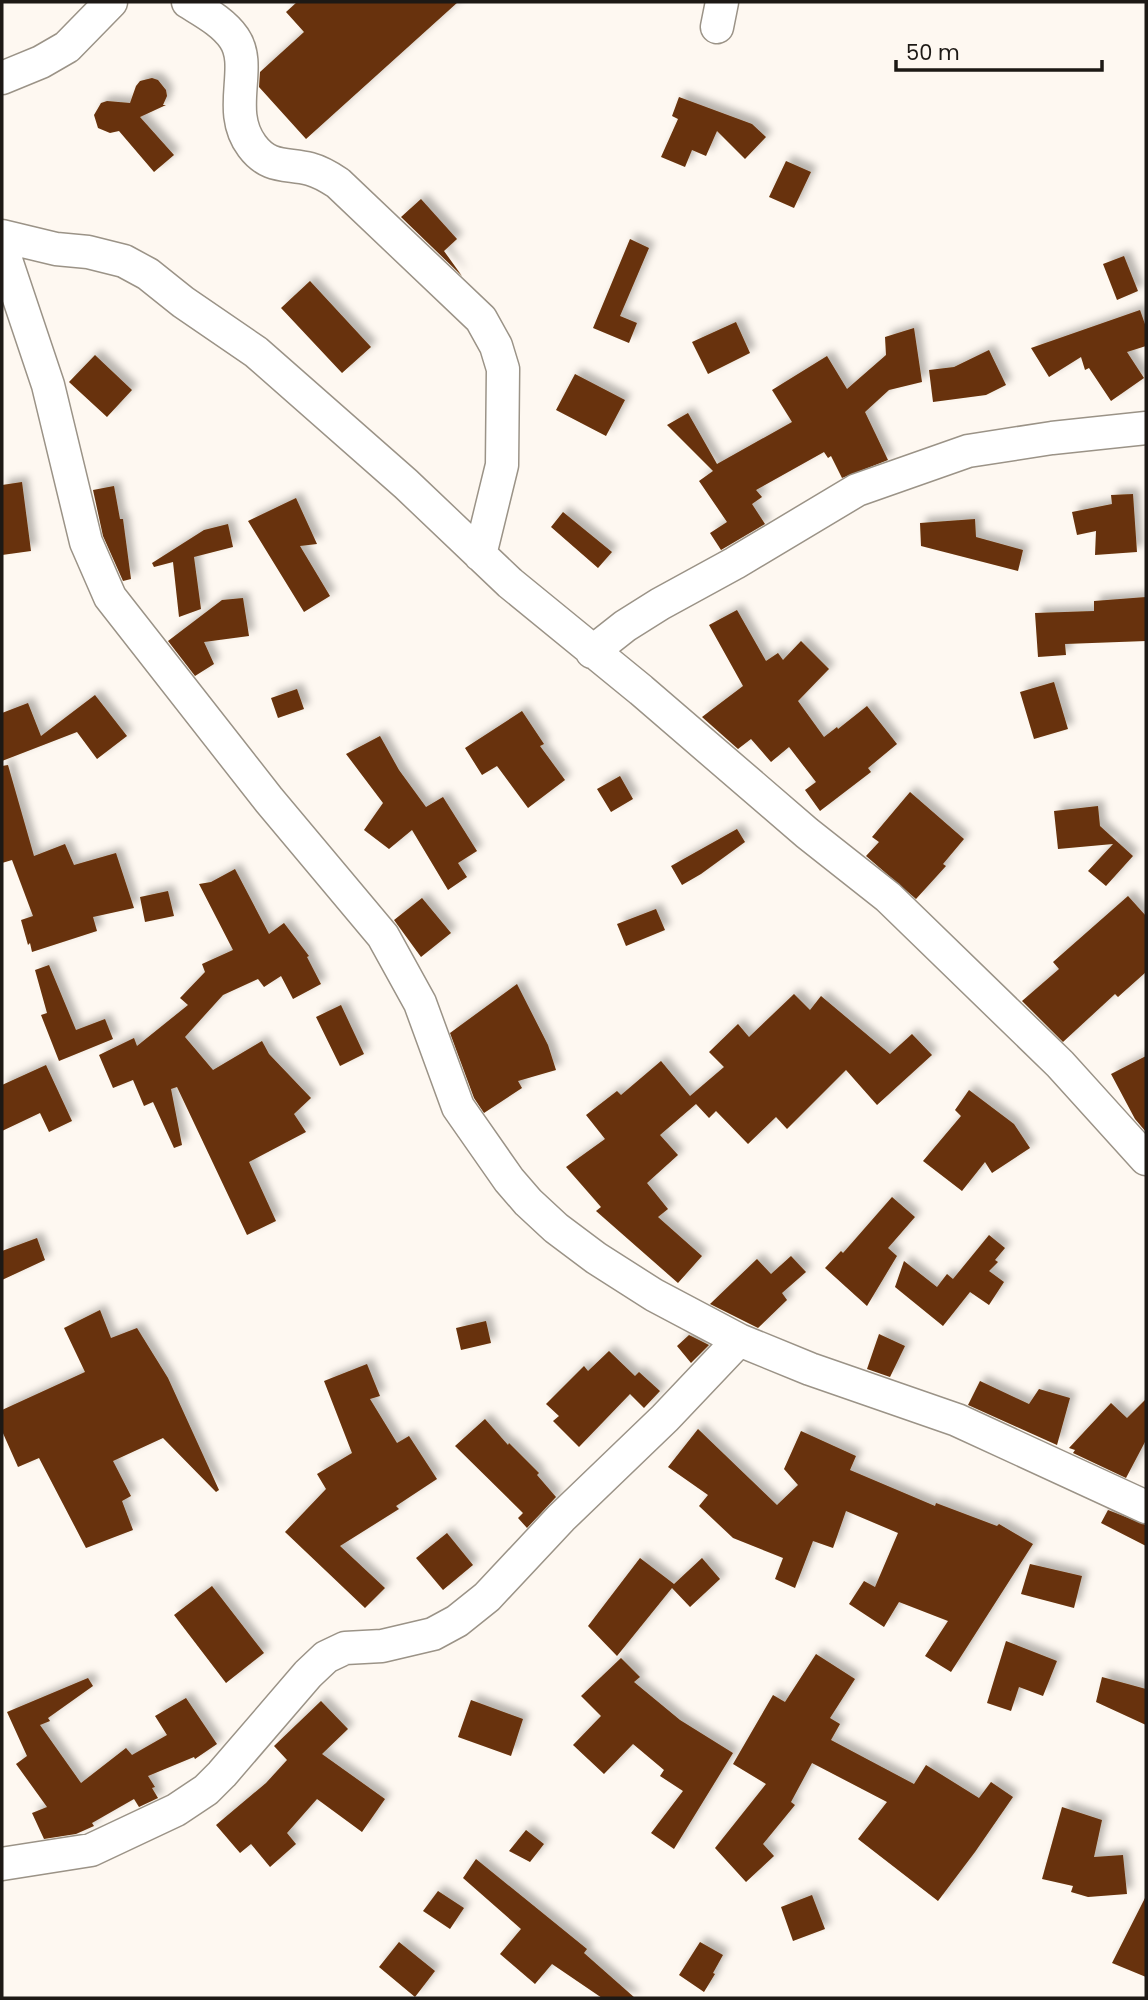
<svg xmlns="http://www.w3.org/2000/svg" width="1148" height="2000" font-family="Poppins,sans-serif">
<defs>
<filter id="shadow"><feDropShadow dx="6" dy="-6" stdDeviation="3.5" flood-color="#0004"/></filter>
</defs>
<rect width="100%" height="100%" fill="#fef8f1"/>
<path fill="#683209" filter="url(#shadow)" d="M297,2h161l-152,137 -47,-52 1,-15 44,-40 -18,-20z
M152,78l6,2 8,10 1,6 -4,9h3l-26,12 34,38 -20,17 -35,-41 -9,2 -12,-5 -4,-13 7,-12 6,-2 23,2 6,-17 4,-5z
M679,97l73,27 14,13 -21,22 -28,-28 -11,25 -14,-6 -7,17 -24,-10 17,-38 -6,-3z
M786,161l25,11 -17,36 -25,-11z
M421,199l36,40 -13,12 18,25 -61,-59z
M630,239l19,9 -29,68 17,7 -8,20 -36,-15z
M1124,256l14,35 -21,9 -14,-36z
M310,281l61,66 -29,26 -61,-65z
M1140,310l6,17v19l-19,6 17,26 -33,23 -22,-33 -4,2 -4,-13 -32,20 -18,-29z
M736,322l14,31 -42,21 -16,-32z
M914,328l8,54 -33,8 -24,22 23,48 -46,18 -11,-22 -3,2 -4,-6 -68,38 6,7 -10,7 13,20 -44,26 -11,-17 17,-11 -28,-41 14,-10 -46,-46 21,-12 29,51 75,-42 -20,-32 55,-34 20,33 39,-34 -1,-18z
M989,350l17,35 -20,10 -53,7 -4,-32 25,-3z
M95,355l37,35 -25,27 -38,-35z
M575,374l50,26 -19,36 -50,-26z
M22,482l9,69 -29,4v-70z
M114,486l6,33h3l8,60 -8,2 -20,-45 -10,-46z
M1133,494l4,58 -42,3 1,-24 -19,4 -5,-23 40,-8 -1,-9z
M296,498l21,46 -17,2 30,50 -26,16 -56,-91z
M563,512l49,40 -14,16 -47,-41z
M975,519l1,18 47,13 -5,21 -97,-25 -1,-23z
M228,524l5,23 -39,10 7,52 -22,8 -6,-55 -19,5 -2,-4 52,-33z
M1146,597v44l-81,3 1,11 -28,2 -3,-44 59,-2v-10z
M243,598l6,38 -45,6 10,22 -19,12 -27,-35 54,-41z
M737,610l29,51 12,-8 5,7 18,-19 28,28 -31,32 26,36 13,-10 1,2 29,-23 30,38 -29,24 3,4 -51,39 -15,-21 11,-8 -27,-35 -18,15 -20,-23 -13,10 -36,-32 41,-31 -34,-61z
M1054,682l14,47 -34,10 -14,-47z
M297,689l7,20 -26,9 -7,-20z
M95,695l32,41 -30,23 -20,-27 -75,29v-48l26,-10 13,33z
M522,711l22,33 -4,2 25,34 -37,28 -31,-42 -15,9 -17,-27z
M380,736l19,34 27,37 17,-10 34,54 -19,12 9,14 -19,13 -36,-60 -23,19 -25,-19 19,-27 -37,-49z
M8,765l26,91 31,-12 9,21 42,-12 18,55 -41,9 4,14 -65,21 -2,-9 -2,2 -7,-25 12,-4 -21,-56 -10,3v-97z
M620,776l13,23 -22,13 -14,-23z
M910,792l54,47 -21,25 3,2 -30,33 -50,-43 13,-14 -7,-5z
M1098,806l2,20 33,30 -27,30 -18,-15 25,-27 -55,5 -4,-38z
M737,829l8,13 -44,32 -19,11 -11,-19z
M235,869l34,65 15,-11 25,33 -2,1 14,27 -28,15 -12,-23 -17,11 -6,-8 -35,16 -38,42 28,33 49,-29 7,13 42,44 -17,16 12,18 -57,30 27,59 -29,14 -70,-148 -6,2 11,56 -8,3 -21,-46 -9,4 -11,-26 -20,8 -14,-33 35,-17 3,8 51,-41 -8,-7 25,-26 -3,-8 31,-14 -34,-66 12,-2z
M168,891l6,25 -29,6 -5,-25z
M1128,896l18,20v56l-28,25 -3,-3 -52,48 -41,-41 37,-32 -6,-7z
M422,898l29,35 -30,24 -27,-37z
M656,909l9,21 -39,16 -9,-22z
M49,965l27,65 29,-11 8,20 -54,22 -18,-46 6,-2 -12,-43z
M517,984l31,61 8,25 -38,11 4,7 -38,25 -10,-15 -24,-65z
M794,994l16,16 11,-14 69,58 22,-20 20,21 -55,50 -31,-35 -59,59 -11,-12 -28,27 -32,-33 -7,7 -13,-14 -36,31 18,20 -31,28 21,26 -10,8 44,39 -24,27 -82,-72 5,-4 -35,-40 39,-28 -19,-24 31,-24 4,4 40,-34 29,35 34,-29 -15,-15 29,-28 11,13z
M341,1005l23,49 -24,12 -24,-49z
M1146,1056v76l-11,-13 -24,-45z
M46,1065l26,56 -23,11 -9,-19 -38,18v-46z
M969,1090l45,34 16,24 -38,25 -7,-11 -23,29 -39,-30 38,-45 -6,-6z
M892,1197l23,20 -27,31 9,8 -30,50 -42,-38 16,-17 2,2z
M989,1235l16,13 -10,12 3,2 -9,9 15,11 -15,23 -19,-13 -27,34 -48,-39 9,-26 33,26 10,-13 6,5z
M37,1238l8,22 -43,20v-29z
M791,1256l15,16 -24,21 5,7 -29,28 -48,-24 47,-45 14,15z
M100,1310l11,28 26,-10 31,50 51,112 -3,2 -53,-54 -50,23 18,35 -9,5 11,29 -47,18 -47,-90 -21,9 -16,-36v-21l83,-38 -21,-44z
M486,1321l5,22 -30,7 -5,-22z
M879,1334l26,12 -15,31 -23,-8z
M689,1335l20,10 -18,18 -14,-17z
M609,1351l26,25 4,-4 21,19 -16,17 -14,-14 -51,53 -26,-26 6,-5 -13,-12 38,-38 4,5z
M367,1364l13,32 -10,3 27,44 12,-7 28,43 -41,27 3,3 -59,37 45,42 -20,20 -80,-76 41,-43 -9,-15 35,-21 -28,-72z
M980,1381l49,23 10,-15 31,9 -13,47 -89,-40z
M1146,1399v41l-20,38 -53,-25 2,-3 -6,-2 42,-45 16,15z
M485,1419l23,26 1,-2 30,30 -2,2 19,22 -29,31 -9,-10 5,-5 -68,-67z
M698,1429l79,76 21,-20 -14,-16 17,-38 55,25 -6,14 85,36 1,-3 61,23 2,-2 34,20 -82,128 -26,-16 23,-35 -49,-19 -15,25 -35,-23 15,-23 11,6 23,-54 -52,-22 -13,37 -20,-7 -18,47 -20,-9 8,-21 -50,-20 -34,-32 9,-11 -40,-28z
M1108,1510l38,15v21l-45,-23z
M447,1533l26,32 -30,25 -27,-32z
M640,1558l34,26 28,-26 18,21 -30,28 -18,-19 -55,68 -29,-30z
M1030,1564l52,12 -8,32 -53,-14z
M212,1586l52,67 -38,30 -52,-68z
M1006,1641l51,20 -14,35 -24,-9 -8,24 -24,-8z
M816,1654l39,25 -25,39 10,6 -9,16 83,44 12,-19 53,33 12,-16 22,15 -38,55 -37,49 -80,-62 29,-37 -75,-39 -21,39 4,3 -32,39 11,12 -28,26 -31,-34 51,-64 -33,-20 40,-69 12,7z
M621,1658l19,19 -6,5 46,38 53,33 -59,96 -23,-16 32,-42 -23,-15 4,-6 -31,-26 -29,30 -31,-29 28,-29 -20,-20z
M1102,1677l44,12v36l-50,-23z
M88,1678l5,8 -45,32 2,3 -10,4 41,58 45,-35 6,7 35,-20 -12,-19 31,-18 31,46 -22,15 -1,-2 -46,19 7,11 -3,1 6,10 -19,9 -5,-8 -42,24 2,3 -18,8 -32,5 -12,-26 15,-6 -31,-43 11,-8 -20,-44z
M471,1700l52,19 -12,37 -53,-19z
M321,1701l27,28 -26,25 63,45 -23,33 -45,-33 -30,34 9,11 -26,23 -19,-23 -11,9 -24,-28 50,-42 21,-23 -13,-14z
M1062,1807l40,13 -8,37 29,-2 4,39 -39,3 -17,-5 2,-6 -31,-7z
M526,1830l18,14 -14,18 -21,-11z
M476,1859l111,90 -3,4 51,45h-33l-50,-34 -17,20 -35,-30 21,-25 -58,-51z
M438,1891l26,17 -14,21 -27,-18z
M812,1895l13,34 -32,12 -12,-34z
M1146,1896v81l-34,-14z
M399,1942l36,29 -20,26 -36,-30z
M700,1942l23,13 -10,18 2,1 -11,18 -25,-17z"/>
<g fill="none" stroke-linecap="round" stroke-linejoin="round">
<g stroke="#9b9387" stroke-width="35">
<path id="minor" d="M188,2c16,10 35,20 46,36 20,29 -9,72 18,108 17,23 35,17 58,23 11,3 19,8 28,14l143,136 15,27 7,23 -1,96 -22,90
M717,27l5,-25
M2,78l39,-16 26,-15 44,-45
M2,236l54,13 32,3 36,9 24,13 35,28 73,50 150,132 104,99 131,107 166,143 81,64 172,167 86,95
M2,248l46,137 38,157 24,55 159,203 114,136 37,67 38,104 51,73 19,22 28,26 40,30 58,37 85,45 71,29 147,51 189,87
M592,652l33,-26 35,-22 75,-41 122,-73 111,-39 84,-13 94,-10
M2,1864l89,-14 85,-40 30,-20 16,-16 86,-100 18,-17 19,-9 37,-2 51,-12 24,-13 30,-24 74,-79 104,-100 74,-78"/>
</g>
<use href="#minor" stroke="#fff" stroke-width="32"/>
</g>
<rect width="1148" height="2000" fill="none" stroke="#1d1915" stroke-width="7"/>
<path d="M896 60v10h206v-10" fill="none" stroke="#1d1915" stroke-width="3.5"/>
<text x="906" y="60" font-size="21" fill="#1d1915" stroke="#fef8f1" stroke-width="5" paint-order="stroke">50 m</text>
</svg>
